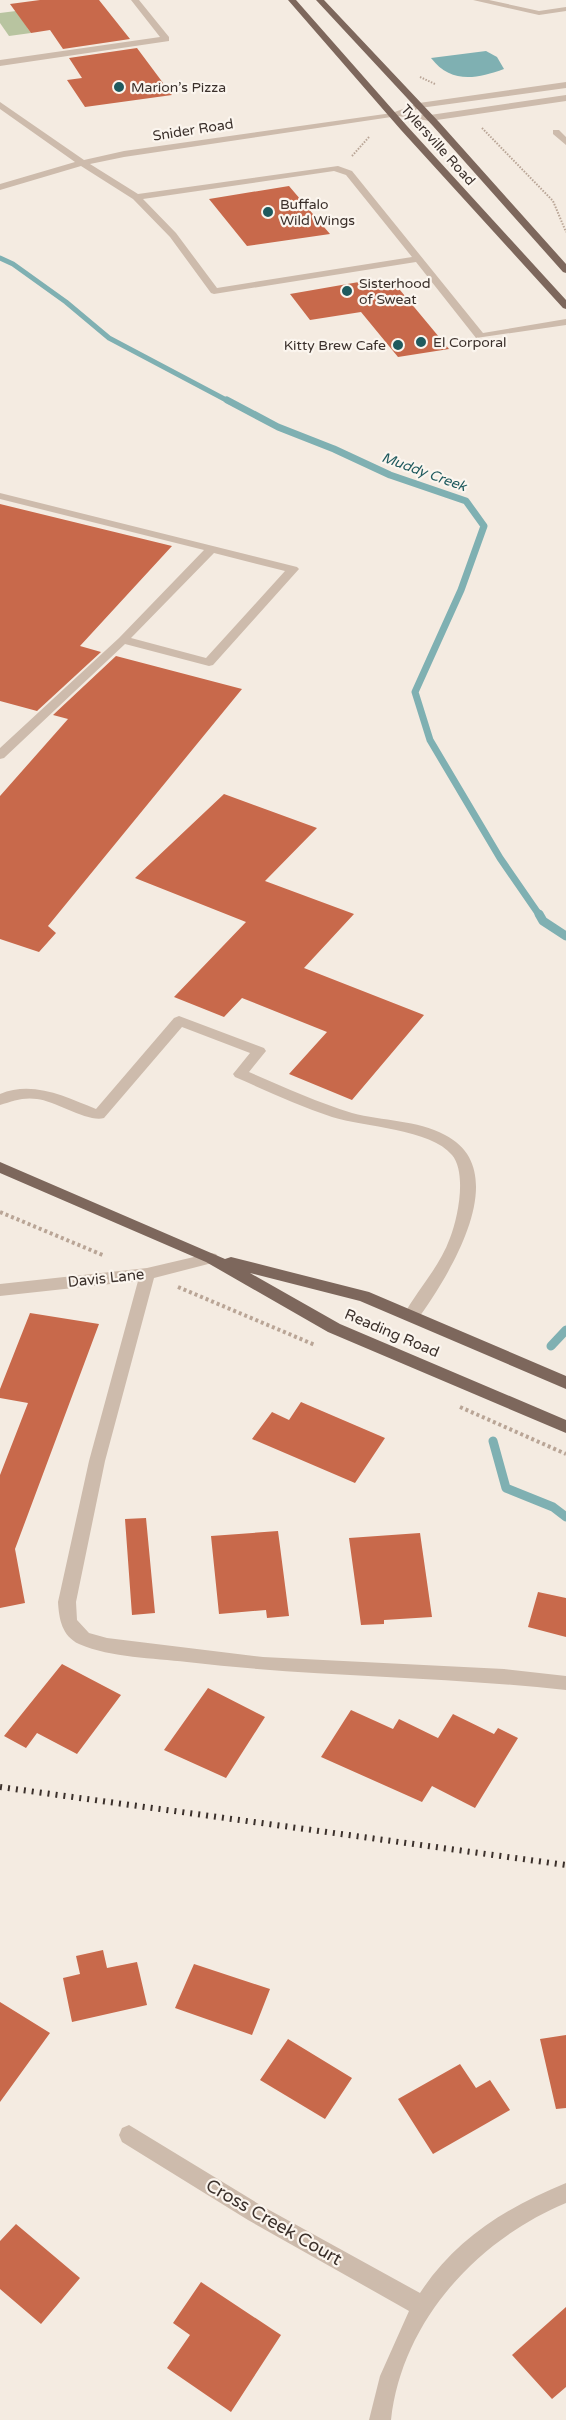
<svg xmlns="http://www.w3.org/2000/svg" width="566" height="2420" font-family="'Varela Round',sans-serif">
<rect width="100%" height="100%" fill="#f4ebe1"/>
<path fill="#b8c4a0" d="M16,11l15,22 -22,3 -9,-13v-10z"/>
<path fill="#7fb0b2" d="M486,51l11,6 7,12c-28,10 -53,15 -73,-11z"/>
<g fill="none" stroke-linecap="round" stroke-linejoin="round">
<path stroke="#7fb0b2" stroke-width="5" d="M0,258l13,6 53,38 43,36 121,64"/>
<path stroke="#7fb0b2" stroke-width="7" d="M227,400l51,27 56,22 56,26 76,26 18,25 -23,64 -46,102 15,48 70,118 40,58"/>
<path stroke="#7fb0b2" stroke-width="9" d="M539,914l4,7 23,15
M551,1346l15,-16
M493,1441l13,47 47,19 13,10"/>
</g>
<path fill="#c8694b" d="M40,0h59l31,39 -67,10 -13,-19 -19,3 -21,-29z
M137,48l35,47 -87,12 -18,-27 15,-2 -13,-20z
M289,186l41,48 -83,12 -38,-47z
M376,279l19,5 54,65 -51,8 -37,-45 -51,8 -20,-26z
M0,504l172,42 -92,100 21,6 -64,59 -37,-10z
M116,656l126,33 -194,237 8,7 -17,19 -39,-13v-143l68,-77 -15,-4z
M224,794l93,34 -52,53 89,33 -50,54 120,47 -72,85 -63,-26 38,-42 -85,-34 -18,19 -50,-20 72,-75 -111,-44z
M30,1313l69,11 -84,225 10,54 -25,5v-133l28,-72 -28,-5v-9z
M301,1402l84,36 -30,45 -103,-44 20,-27 17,8z
M146,1518l9,95 -23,2 -7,-96z
M278,1531l11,85 -22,2 -1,-8 -47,4 -8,-78z
M420,1533l12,84 -48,3v4l-23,1 -12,-87z
M538,1592l28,6v39l-38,-10z
M62,1664l59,31 -44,59 -40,-21 -11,15 -22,-12z
M208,1688l57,29 -39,61 -62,-28z
M351,1710l42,19 6,-10 39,19 15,-24 41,20 4,-6 20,10 -43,70 -43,-22 -10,16 -101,-45z
M103,1950l4,18 30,-6 10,43 -75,17 -9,-44 17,-4 -4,-18z
M194,1964l76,25 -18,46 -77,-27z
M0,2002l50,31 -50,69z
M566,2035v73l-10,1 -16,-70z
M288,2039l64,39 -27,41 -65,-39z
M460,2064l16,24 14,-8 20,30 -77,44 -35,-55z
M16,2224l64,54 -39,46 -41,-35v-48z
M201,2282l80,53 -50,77 -64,-44 23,-33 -17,-12z
M566,2307v80l-14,12 -40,-44z"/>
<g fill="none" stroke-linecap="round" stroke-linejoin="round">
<path stroke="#b9a596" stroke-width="2" stroke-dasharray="1.5 1.5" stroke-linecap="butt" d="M420,77l15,7
M482,128l71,73 13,31
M352,156l17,-19"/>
<path stroke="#b9a596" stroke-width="4" stroke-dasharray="3 3" stroke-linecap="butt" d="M0,1212l105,44
M178,1287l137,58
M460,1407l106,47"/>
<path fill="#cdbbac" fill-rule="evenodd" d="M131,0h8l30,37v4l-169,25v-6l160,-23z
M473,0h16l50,11 27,-4v4l-27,4z
M566,82v6l-146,20 -15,6 25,1 136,-20v6l-136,20 -32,-5 -274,41 -34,7 48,30 200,-28 14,5 131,162 83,-14v6l-90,13 -60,-76 -202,32 -3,-1 -41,-56 -37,-38 -52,-33 -81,24v-6l75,-22 -75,-53v-7l84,58 40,-9 268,-38 27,-10zM334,171l12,4 66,82 -195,31 -41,-55 -33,-34z
M553,130h6l7,7v8l-13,-11z
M0,493l297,74 2,2 -86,96 -4,1 -84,-22 -121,114 -4,1v-11l119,-110 85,-88 -204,-51zM214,553l71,18 -79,87 -75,-20z
M179,1016l85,32 2,3 -17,21c34,15 68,30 103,41 31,8 65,7 93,22 71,36 2,144 -28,185h-12l-2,-4c15,-27 36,-48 47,-78 8,-20 17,-65 2,-83 -21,-26 -88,-28 -120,-38 -33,-11 -65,-26 -97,-40l-2,-3 17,-21 -68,-26 -78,91c-15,5 -49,-17 -67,-19 -14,-2 -24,2 -37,6v-11c33,-14 66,3 96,15l78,-91z
M211,1253l5,1 3,4 -3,4 -62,16 -49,183 -29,141 1,18 12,13 18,5 156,19 241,12 62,7v14c-126,-14 -253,-13 -379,-28 -34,-4 -75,-4 -108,-18 -17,-8 -20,-25 -21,-42l31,-141 49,-180 -138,15v-12l147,-16z
M129,2125l133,81 158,87c35,-54 87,-86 146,-110v20c-89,37 -164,118 -175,217h-22l11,-44 29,-65 -161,-91 -126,-78 -3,-7 3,-7z"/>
<path fill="#7d675c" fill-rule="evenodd" d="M288,0h8l111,126 159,174v9l-3,-1 -162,-178z
M316,0h8l115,122 127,142v9l-3,-1 -130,-146z
M0,1162l225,97 6,-2 138,35 197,84v13l-206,-88 -110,-28 90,51 226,96v13l-238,-101 -122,-70 -206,-89z"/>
<path stroke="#3b302b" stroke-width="6" stroke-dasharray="2 6" stroke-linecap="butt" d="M0,1787l566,78"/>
</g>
<g fill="#1f5a5e" stroke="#fbf5ee" stroke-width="2">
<circle cx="119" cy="87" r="6"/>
<circle cx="268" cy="212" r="6"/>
<circle cx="347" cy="291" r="6"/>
<circle cx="421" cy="342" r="6"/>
<circle cx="398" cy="345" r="6"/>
</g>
<g text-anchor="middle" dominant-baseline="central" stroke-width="4.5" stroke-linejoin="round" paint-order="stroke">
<g font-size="14" fill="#3b302b" stroke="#fbf5ee" text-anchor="start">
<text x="131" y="87">Marion’s Pizza</text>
<text x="280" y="204">Buffalo<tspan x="280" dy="16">Wild Wings</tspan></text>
<text x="359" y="283">Sisterhood<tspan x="359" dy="16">of Sweat</tspan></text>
<text x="433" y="342">El Corporal</text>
<text x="386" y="345" text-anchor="end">Kitty Brew Cafe</text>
</g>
<g font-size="14" fill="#3b302b" stroke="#fbf5ee">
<text transform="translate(193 130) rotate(-9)">Snider Road</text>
<text transform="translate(438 145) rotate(48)">Tylersville Road</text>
</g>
<g font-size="14" font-style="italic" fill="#1f5a5e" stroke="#fbf5ee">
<text transform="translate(424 472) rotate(20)">Muddy Creek</text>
</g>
<g font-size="15" fill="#3b302b" stroke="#fbf5ee">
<text transform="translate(106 1278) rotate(-6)">Davis Lane</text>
<text transform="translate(392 1333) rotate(23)">Reading Road</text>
</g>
<g font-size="18" fill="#3b302b" stroke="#fbf5ee">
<text transform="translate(274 2222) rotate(30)">Cross Creek Court</text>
</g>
</g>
</svg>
